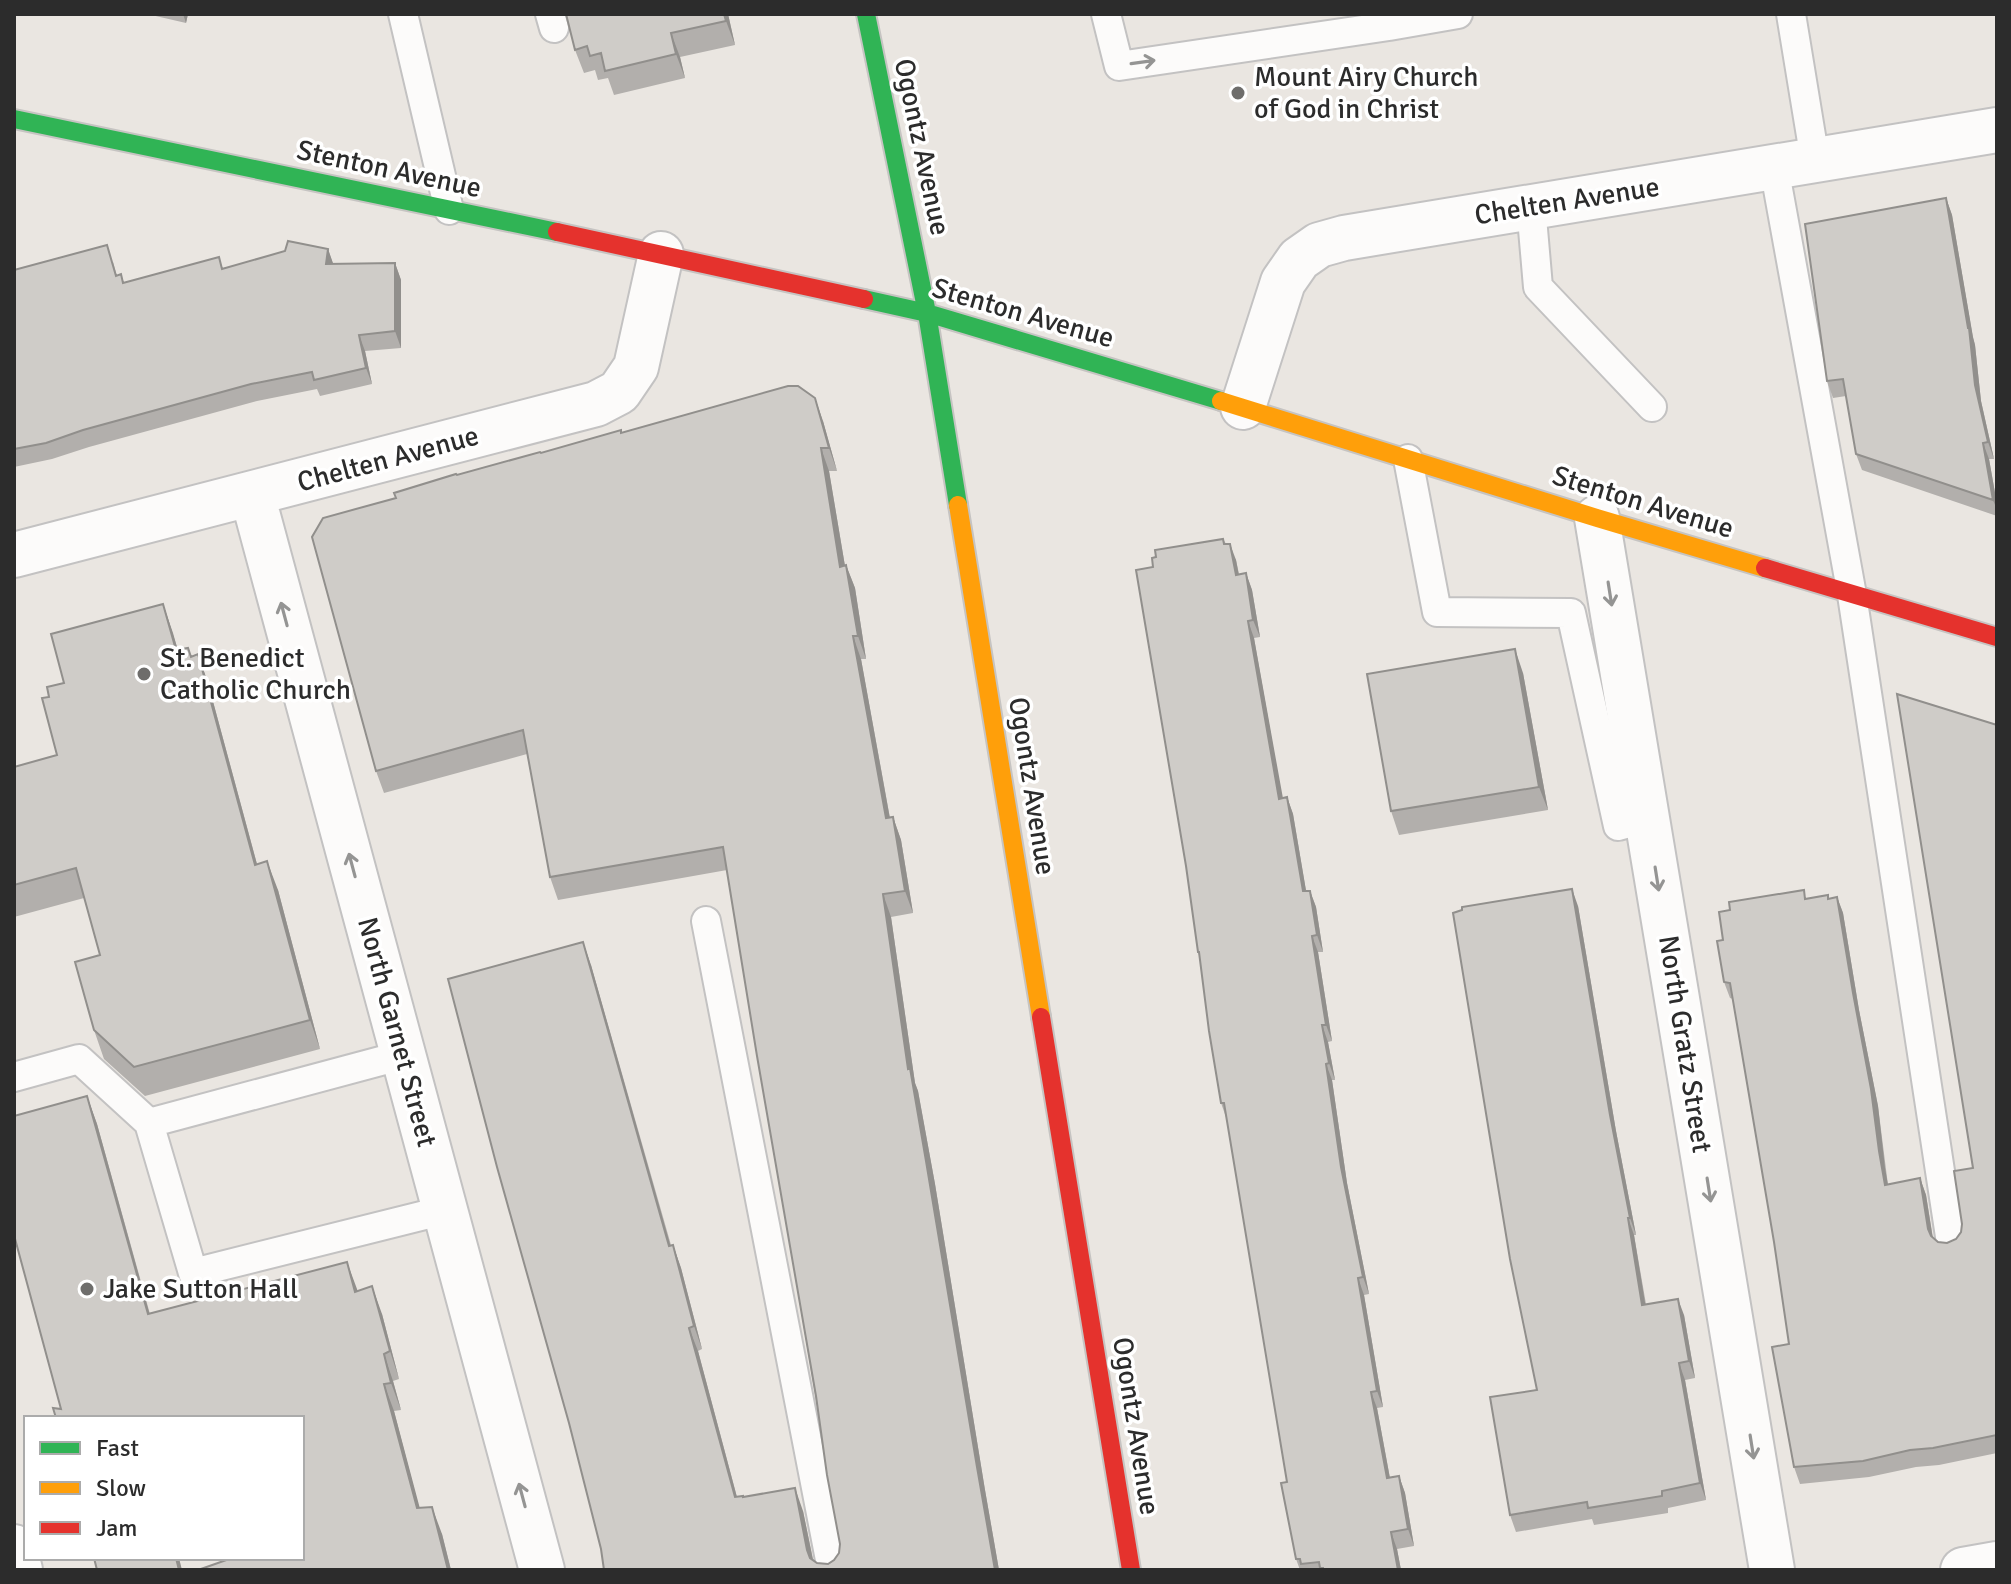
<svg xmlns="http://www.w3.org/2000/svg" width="2011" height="1584" font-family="Signika,sans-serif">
<rect width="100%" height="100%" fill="#eae6e1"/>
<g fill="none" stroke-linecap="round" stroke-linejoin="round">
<g stroke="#c3c2c2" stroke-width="32">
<path id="lane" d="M403,14l46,196
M550,14l4,14
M1106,14l13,52 270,-40 69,-12
M1791,14l24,146
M1774,167l78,428 99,648
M1531,206l7,81 114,120
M1408,459l29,153 134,1 47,213 29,-8
M706,921l126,649
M403,1055l-254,68 44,150 252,-63
M14,1077l65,-18 70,64"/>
</g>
<g stroke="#c3c2c2" stroke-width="48">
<path id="street" d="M1243,407l40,-125 16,-23 20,-14 25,-7 653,-108
M252,494l290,1076
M1597,518l175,1052
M14,555l582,-151 23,-12 17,-25 25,-113
M14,1547l6,23
M1963,1570l34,-6"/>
</g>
<g stroke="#c6c4c2" stroke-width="22">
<path id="fast" d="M866,14l61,299 31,192
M14,119l543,113
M864,299l63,14 294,88"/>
</g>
<g stroke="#c6c4c2" stroke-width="22">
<path id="slow" d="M1221,401l376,117 168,50
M958,505l83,512"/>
</g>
<g stroke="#c6c4c2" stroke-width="22">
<path id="jam" d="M557,232l307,67
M1765,568l232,69
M1041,1017l90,553"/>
</g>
<use href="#lane" stroke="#fcfbfa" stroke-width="28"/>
<use href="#street" stroke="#fcfbfa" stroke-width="44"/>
<use href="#fast" stroke="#30b455" stroke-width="18"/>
<use href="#slow" stroke="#ff9f0a" stroke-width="18"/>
<use href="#jam" stroke="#e5322d" stroke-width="18"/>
</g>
<path fill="#b2afac" d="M147,14h41l-2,9z
M566,14h162l7,31 -55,12 5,21 -71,17 -6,-17 -10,2 -3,-10 -11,3 -9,-23z
M1946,198l6,17 21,123 2,7 6,56 13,58h-5l8,45v12l-135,-46 -6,-16 -10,-58 -13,2 -6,-17z
M328,249l5,15 62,-1 6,17v68l-36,3 7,33 -52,12 -3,-7 -60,12 -168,46 -37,12 -38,8v-197l99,-8 4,14 4,-2 3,9 99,-15z
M823,421l14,50h-8l16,95 1,-1 9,23 11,71h-5l29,159 3,-1 8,23 12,73 -22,4 24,166 3,8 17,93 50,306 14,80h-395l-13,-605 80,280h2l8,23 21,81 -4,2 39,146 66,14 10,48 4,4 11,1 6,-4 5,-7 1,-9 -113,-674 -169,30 -8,-23 -23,-123 -143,39 -8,-22 20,-273 61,-23 165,-42z
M1223,539l13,21 3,14 7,-1 6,17 8,47 -6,1 28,160 5,-1 6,17 13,77h4l6,16 7,45h-5l14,89 -4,1 7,38h-3l15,103 22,111 -5,1 19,112 -6,1 13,70 9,-2 6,17 9,53 -17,3 4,21h-101l-4,-11 -9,-77 -60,-362 -6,-17 -21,-145 -2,-6 -45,-385z
M163,604l15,46 10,-2 3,8 7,-2 10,29 49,181 21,26 42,159 -175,47 -41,-37 -10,-29 6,-75 -16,-57 -70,19v-150l43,-12 7,-72z
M1523,673l25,137 -149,25 -8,-24z
M1997,725v728l-58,12 -23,2 -47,10 -69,7 -6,-17 -5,-123 -15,-102 -41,-243 -3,-1 -6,-16 -1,-42 85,-41h21l8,-2 6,16 16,97 19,96 10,79 32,-7 6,17 7,43 5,4 9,1 9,-4 5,-7 12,-64z
M1578,906l38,225 20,104h-2l12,69 38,11 11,63 -10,2 21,120 -38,8v5l-74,12 -2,-6 -76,13 -6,-17 27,-125z
M87,1096l10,28 53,190 207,-23 25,23 17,65 -6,2 8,29 -7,1 25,97 23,26 9,36h-253l104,-12v-140l-241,-9z"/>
<path fill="#918f8c" d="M183,14h5l-2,9z
M724,14h4l7,31 -9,-24z
M671,33l9,24 5,21 -9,-24z
M1946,198l6,17 21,122 2,8 6,56 13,58 -6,-17 -13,-57 -7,-57z
M328,249l6,17 -8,-2z
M395,263l6,17v68l-6,-17z
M359,335l6,16 7,33 -6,-16z
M815,398l8,23 14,50 -8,-23z
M1983,443l6,16 8,45v6l-4,-10z
M821,448l8,23 20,119 -9,-23z
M1230,544l6,16 6,32 -6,-17z
M846,565l9,23 11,71 -8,-23z
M1246,573l6,17 8,47 -7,-17z
M163,604l10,29 13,46 -10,-29z
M1248,621l6,17 32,177 -7,-16z
M853,636l8,23 33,182 -8,-23z
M1515,649l8,24 25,137 -9,-23z
M198,654l10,29 57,211 -10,-29z
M1287,797l6,17 16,94 -6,-17z
M893,817l8,23 12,73 -8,-22z
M267,861l11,29 42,159 -10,-29z
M1572,889l6,17 38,225 20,104 -6,-17 -20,-103z
M1310,891l6,16 7,45 -6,-17z
M883,894l8,23 24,166 3,8 17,93 50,306 14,80h-4l-18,-103 -69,-398z
M1837,897l6,16 16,97 19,96 7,62 6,34 -6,-17 -6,-34z
M1312,936l6,16 14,89 -6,-16z
M583,942l8,23 86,304 -8,-23z
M1322,1025l6,17 7,38 -6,-17z
M1326,1064l6,16 15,103 22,111 -6,-17 -22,-110z
M87,1096l10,28 60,217 -9,-27z
M1920,1178l6,17 8,51 -6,-17z
M1628,1218l6,17 14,86 -6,-16z
M673,1245l8,23 21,81 -8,-23z
M347,1262l10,27 8,30 -10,-27z
M1358,1278l6,17 19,112 -6,-16z
M372,1286l10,28 17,65 -9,-28z
M1678,1299l6,16 11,63 -6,-17z
M689,1328l9,23 45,169 -8,-23z
M384,1354l9,27 8,29 -10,-27z
M1679,1363l6,17 21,120 -6,-17z
M384,1384l10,27 33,124 -10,-27z
M1371,1392l6,16 16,87 -6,-17z
M1399,1476l6,17 9,53 -6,-17z
M795,1488l8,23 12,59 -8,-20z
M432,1507l10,27 9,36h-3z
M1391,1532l6,17 4,21h-3z
M176,1558h3l3,12h-3z"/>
<path fill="#cfccc8" stroke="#918f8c" stroke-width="2" d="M566,14h158l2,7 -55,12 5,21 -71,17 -4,-18 -11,3 -3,-10 -12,4z
M1946,198l22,130h1l6,57 13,57 -5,1 10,57 -137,-46 -13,-75 -16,2 -22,-157z
M288,241l40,8 -2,15 69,-1v68l-36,4 7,33 -52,12 -2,-8 -61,12 -168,46 -37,13 -32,6v-179l93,-25 9,31 5,-2 2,9 96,-26 3,12 63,-18z
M788,386h10l17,12 14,50h-8l19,119 6,-2 12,71h-5l33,182 7,-1 12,74 -22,3 25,175 2,-1 16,93 51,306 18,103h-391l-3,-21 -32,-126 -72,-256 -49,-188 135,-37 86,304 4,-1 21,81 -5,2 46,169 8,-1v1l52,-9 12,62 3,8 7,5 11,1 6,-4 5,-7 1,-9 -13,-69 -11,-79 -59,-340 -34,-209 -173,30 -27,-147 -147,41 -64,-234 11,-19 73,-20 -2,-5 62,-19 1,1 83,-23 1,1 80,-23v3z
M1223,539l1,5h6l6,31 10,-2 7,47 -5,1 31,178 8,-2 16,94h7l7,44 -5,1 14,89h-4l7,38 -3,1 15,103 22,110 -5,1 19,113 -6,1 16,86 12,-2 9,53 -17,3 7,38h-75v-2h-3l-1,-6 -18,2 -1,-5h-4l-15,-76 6,-1 -63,-379h-3l-12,-72 -10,-79h-1l-12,-86 -50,-296 17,-3 -1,-9 4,-1 -1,-7z
M163,604l13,46 12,-2 3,9 7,-3 57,211 12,-4 43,159 -176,47 -40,-37 -19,-68 25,-7 -24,-87 -62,17v-118l43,-12 -15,-57 7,-1 -2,-10 17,-4 -13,-49z
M1515,649l24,138 -148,24 -24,-137z
M1897,694l100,31v710l-64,13 -23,2 -47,11 -69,6 -22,-120 17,-3 -15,-102 -44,-259 -6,-1 -7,-41 6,-1 -4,-28 11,-2 -1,-8 75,-12 1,9 23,-4v4l9,-2 16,96 18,96 8,62 6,34 35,-7 8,51 3,7 7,6 9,1 9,-4 5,-7 1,-8 -8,-53 19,-3z
M1572,889l38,226 20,103h-2l14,87 36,-6 11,62 -10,2 21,120 -38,8v5l-74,12 -1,-6 -77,13 -20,-118 47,-7 -27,-131 -57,-346 9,-3v-3z
M87,1096l61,218 199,-52 8,30 17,-6 18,65 -6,3 7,29 -7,1 33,124 15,-1 16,63h-250l34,-12h70v-140h-246l-3,-10 8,1 -47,-174v-119z
M94,1558h82l3,12h-82z"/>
<defs><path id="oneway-shaft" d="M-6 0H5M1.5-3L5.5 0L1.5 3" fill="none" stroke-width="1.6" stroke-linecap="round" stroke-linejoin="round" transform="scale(2)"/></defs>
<g stroke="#949493">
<use href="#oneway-shaft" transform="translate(1143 62) rotate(-8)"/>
<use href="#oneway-shaft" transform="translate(1610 594) rotate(81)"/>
<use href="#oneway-shaft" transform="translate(284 614) rotate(-105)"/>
<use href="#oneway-shaft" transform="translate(352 865) rotate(-105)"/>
<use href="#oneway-shaft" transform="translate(1657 879) rotate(81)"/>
<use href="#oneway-shaft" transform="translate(1709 1190) rotate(81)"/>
<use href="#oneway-shaft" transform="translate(1752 1447) rotate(81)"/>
<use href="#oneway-shaft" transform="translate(522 1495) rotate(-105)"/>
</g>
<g fill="#6e6d6b" stroke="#fff" stroke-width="3">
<circle cx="1238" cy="93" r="8"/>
<circle cx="144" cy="674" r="8"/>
<circle cx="87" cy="1289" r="8"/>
</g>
<g text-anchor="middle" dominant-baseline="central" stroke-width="7" stroke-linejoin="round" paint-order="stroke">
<g font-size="28" fill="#2c2c2c" stroke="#fff" text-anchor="start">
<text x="1254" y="77">Mount Airy Church<tspan x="1254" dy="32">of God in Christ</tspan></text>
<text x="160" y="658">St. Benedict<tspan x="160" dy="32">Catholic Church</tspan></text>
<text x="103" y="1289">Jake Sutton Hall</text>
</g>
<g font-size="28" fill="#2c2c2c" stroke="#fff">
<text transform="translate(922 147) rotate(78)">Ogontz Avenue</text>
<text transform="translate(389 169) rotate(12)">Stenton Avenue</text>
<text transform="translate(1567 201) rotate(-9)">Chelten Avenue</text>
<text transform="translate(1023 313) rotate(16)">Stenton Avenue</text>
<text transform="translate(388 459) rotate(-15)">Chelten Avenue</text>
<text transform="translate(1643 502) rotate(17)">Stenton Avenue</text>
<text transform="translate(1032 786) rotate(81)">Ogontz Avenue</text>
<text transform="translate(397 1032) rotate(75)">North Garnet Street</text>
<text transform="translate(1685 1044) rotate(81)">North Gratz Street</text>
<text transform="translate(1136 1426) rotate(81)">Ogontz Avenue</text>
</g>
</g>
<rect width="2011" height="1584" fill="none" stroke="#2c2c2c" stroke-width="32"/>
<rect x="24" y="1416" width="280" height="144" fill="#ffffff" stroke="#ababab" stroke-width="2"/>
<rect x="40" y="1442" width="40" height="12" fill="#30b455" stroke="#ababab" stroke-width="2"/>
<text x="96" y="1456" font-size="24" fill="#2c2c2c">Fast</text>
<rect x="40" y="1482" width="40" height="12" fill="#ff9f0a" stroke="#ababab" stroke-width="2"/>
<text x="96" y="1496" font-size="24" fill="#2c2c2c">Slow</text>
<rect x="40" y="1522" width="40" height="12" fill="#e5322d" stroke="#ababab" stroke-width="2"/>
<text x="96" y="1536" font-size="24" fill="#2c2c2c">Jam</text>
</svg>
